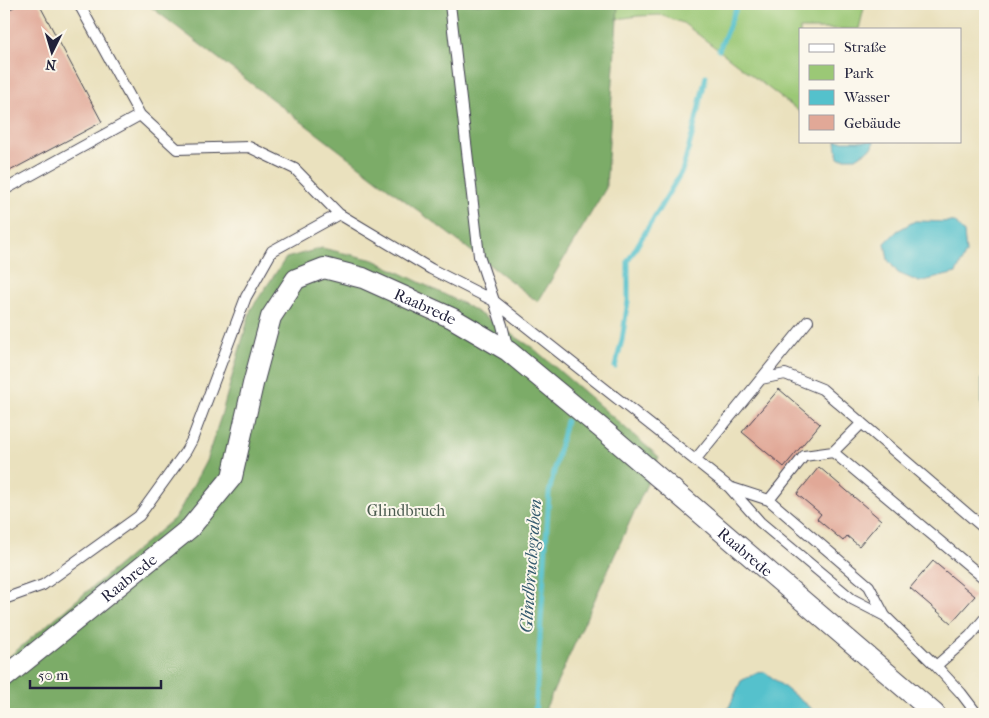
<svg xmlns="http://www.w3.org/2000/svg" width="989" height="718" font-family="'IM FELL French Canon',serif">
<rect width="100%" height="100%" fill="#fbf7ec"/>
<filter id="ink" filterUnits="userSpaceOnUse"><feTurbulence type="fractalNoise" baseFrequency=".02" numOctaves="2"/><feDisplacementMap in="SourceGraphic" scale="10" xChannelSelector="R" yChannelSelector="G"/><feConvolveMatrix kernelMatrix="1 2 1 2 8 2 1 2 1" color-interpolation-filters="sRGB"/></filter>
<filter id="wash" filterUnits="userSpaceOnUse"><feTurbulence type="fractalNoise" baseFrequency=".0096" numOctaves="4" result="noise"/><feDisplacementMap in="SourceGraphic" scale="20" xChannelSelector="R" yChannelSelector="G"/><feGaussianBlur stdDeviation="1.12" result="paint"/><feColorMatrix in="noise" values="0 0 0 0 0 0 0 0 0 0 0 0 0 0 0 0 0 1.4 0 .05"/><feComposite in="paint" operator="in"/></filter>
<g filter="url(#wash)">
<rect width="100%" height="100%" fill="#eae1be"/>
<path fill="#9bc876" stroke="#5e7558" d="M618,4h247l-6,25h-59v83l-117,-89 -23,-8 -22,1 -21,3z"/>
<path fill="#7cac67" stroke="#4f6751" d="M147,4h471l-12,184 -68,114z
M322,248l52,12 92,45 67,43 126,109 -116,257h-539v-53l172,-144 30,-56 15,-45 30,-107 35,-51z"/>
<path fill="#54c1cc" stroke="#3b7284" d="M836,141h38l-1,6 -17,11h-18z
M915,221l40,1 9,11 2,20 -10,20 -37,9 -21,-9 -10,-13 -3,-17 12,-12z
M982,378h3v41l-3,-9z
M765,672l53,42h-92l15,-33 15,-8z"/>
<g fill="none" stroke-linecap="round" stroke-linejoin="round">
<path stroke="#54c1cc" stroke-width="5" d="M719,50l19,-46
M615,367l7,-27 6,-39v-40l54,-90 11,-39 13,-56
M535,714l10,-155 4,-66 17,-72"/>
</g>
<g id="blocks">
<path fill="#e1a897" d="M20,4h19l63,118 -98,52v-162z
M779,389l41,35 -36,43 -42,-35z
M819,467l62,53 -22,26 -12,-10 -4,5 -26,-22 4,-5 -24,-20z
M933,561l42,35 -24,27 -41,-35z"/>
</g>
</g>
<g filter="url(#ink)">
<use href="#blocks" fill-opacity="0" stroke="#403f4f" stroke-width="1"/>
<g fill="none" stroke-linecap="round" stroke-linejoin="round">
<g stroke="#403f4f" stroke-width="12">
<path id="lane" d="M79,4l61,111
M450,4l29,252 23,69 6,25
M4,190l136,-75 37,34 72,-2 46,22 44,45 92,55 63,32 235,186 40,13
M761,379l24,-5 37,15 163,140
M861,424l-28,28 -29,4 -35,44 100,86 16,30 51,50 34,-30 15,-18
M833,452l152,127
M695,460l113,-139
M729,487l31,35 92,77 33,17
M4,599l39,-14 96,-69 47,-65 6,-11 54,-143 26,-46 67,-37
M936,666l25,27 16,21"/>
</g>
<g stroke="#403f4f" stroke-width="22">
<g id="street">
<path id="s1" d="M4,678l186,-150 42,-51 21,-93 18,-67 25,-38 28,-11 39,10 89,40 56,33 93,77 334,286"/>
</g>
</g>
<use href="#lane" stroke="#fff" stroke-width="10"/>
<use href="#street" stroke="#fff" stroke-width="20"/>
</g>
</g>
<g text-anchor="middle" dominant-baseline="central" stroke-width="4" stroke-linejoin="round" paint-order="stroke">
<g font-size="16" fill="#22223b" stroke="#fbf7ec">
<text stroke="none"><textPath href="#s1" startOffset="654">Raabrede</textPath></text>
<text stroke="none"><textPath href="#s1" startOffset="1059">Raabrede</textPath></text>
<text stroke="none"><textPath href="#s1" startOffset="160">Raabrede</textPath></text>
</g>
<g font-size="16" fill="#4c5c50" stroke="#fbf7ec">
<text x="406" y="510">Glindbruch</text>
</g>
<g font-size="18" font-style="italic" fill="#345a6e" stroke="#fbf7ec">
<text transform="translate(531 566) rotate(-86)">Glindbruchgraben</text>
</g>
</g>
<rect width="989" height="718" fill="none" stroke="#fbf7ec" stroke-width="20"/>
<rect x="799" y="28" width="162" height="115" fill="#fbf7ec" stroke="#a4a2a5"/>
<rect x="809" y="44" width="25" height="8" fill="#ffffff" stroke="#a4a2a5"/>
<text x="844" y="52" font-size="15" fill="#22223b">Straße</text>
<rect x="809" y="65" width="25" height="15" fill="#9bc876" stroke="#a4a2a5"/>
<text x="844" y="78" font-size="15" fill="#22223b">Park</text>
<rect x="809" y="90" width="25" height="15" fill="#54c1cc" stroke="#a4a2a5"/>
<text x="844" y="102" font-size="15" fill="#22223b">Wasser</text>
<rect x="809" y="115" width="25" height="15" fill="#e1a897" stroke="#a4a2a5"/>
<text x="844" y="128" font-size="15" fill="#22223b">Gebäude</text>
<g transform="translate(52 52) rotate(185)" stroke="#fbf7ec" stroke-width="4" paint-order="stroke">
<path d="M0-4L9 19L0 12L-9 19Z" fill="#22223b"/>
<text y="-8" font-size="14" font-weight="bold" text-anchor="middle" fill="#22223b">N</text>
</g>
<path d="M30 680v8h131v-8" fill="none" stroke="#22223b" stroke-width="2.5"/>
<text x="38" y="680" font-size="15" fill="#22223b" stroke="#fbf7ec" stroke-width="4" paint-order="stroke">50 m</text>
</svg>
